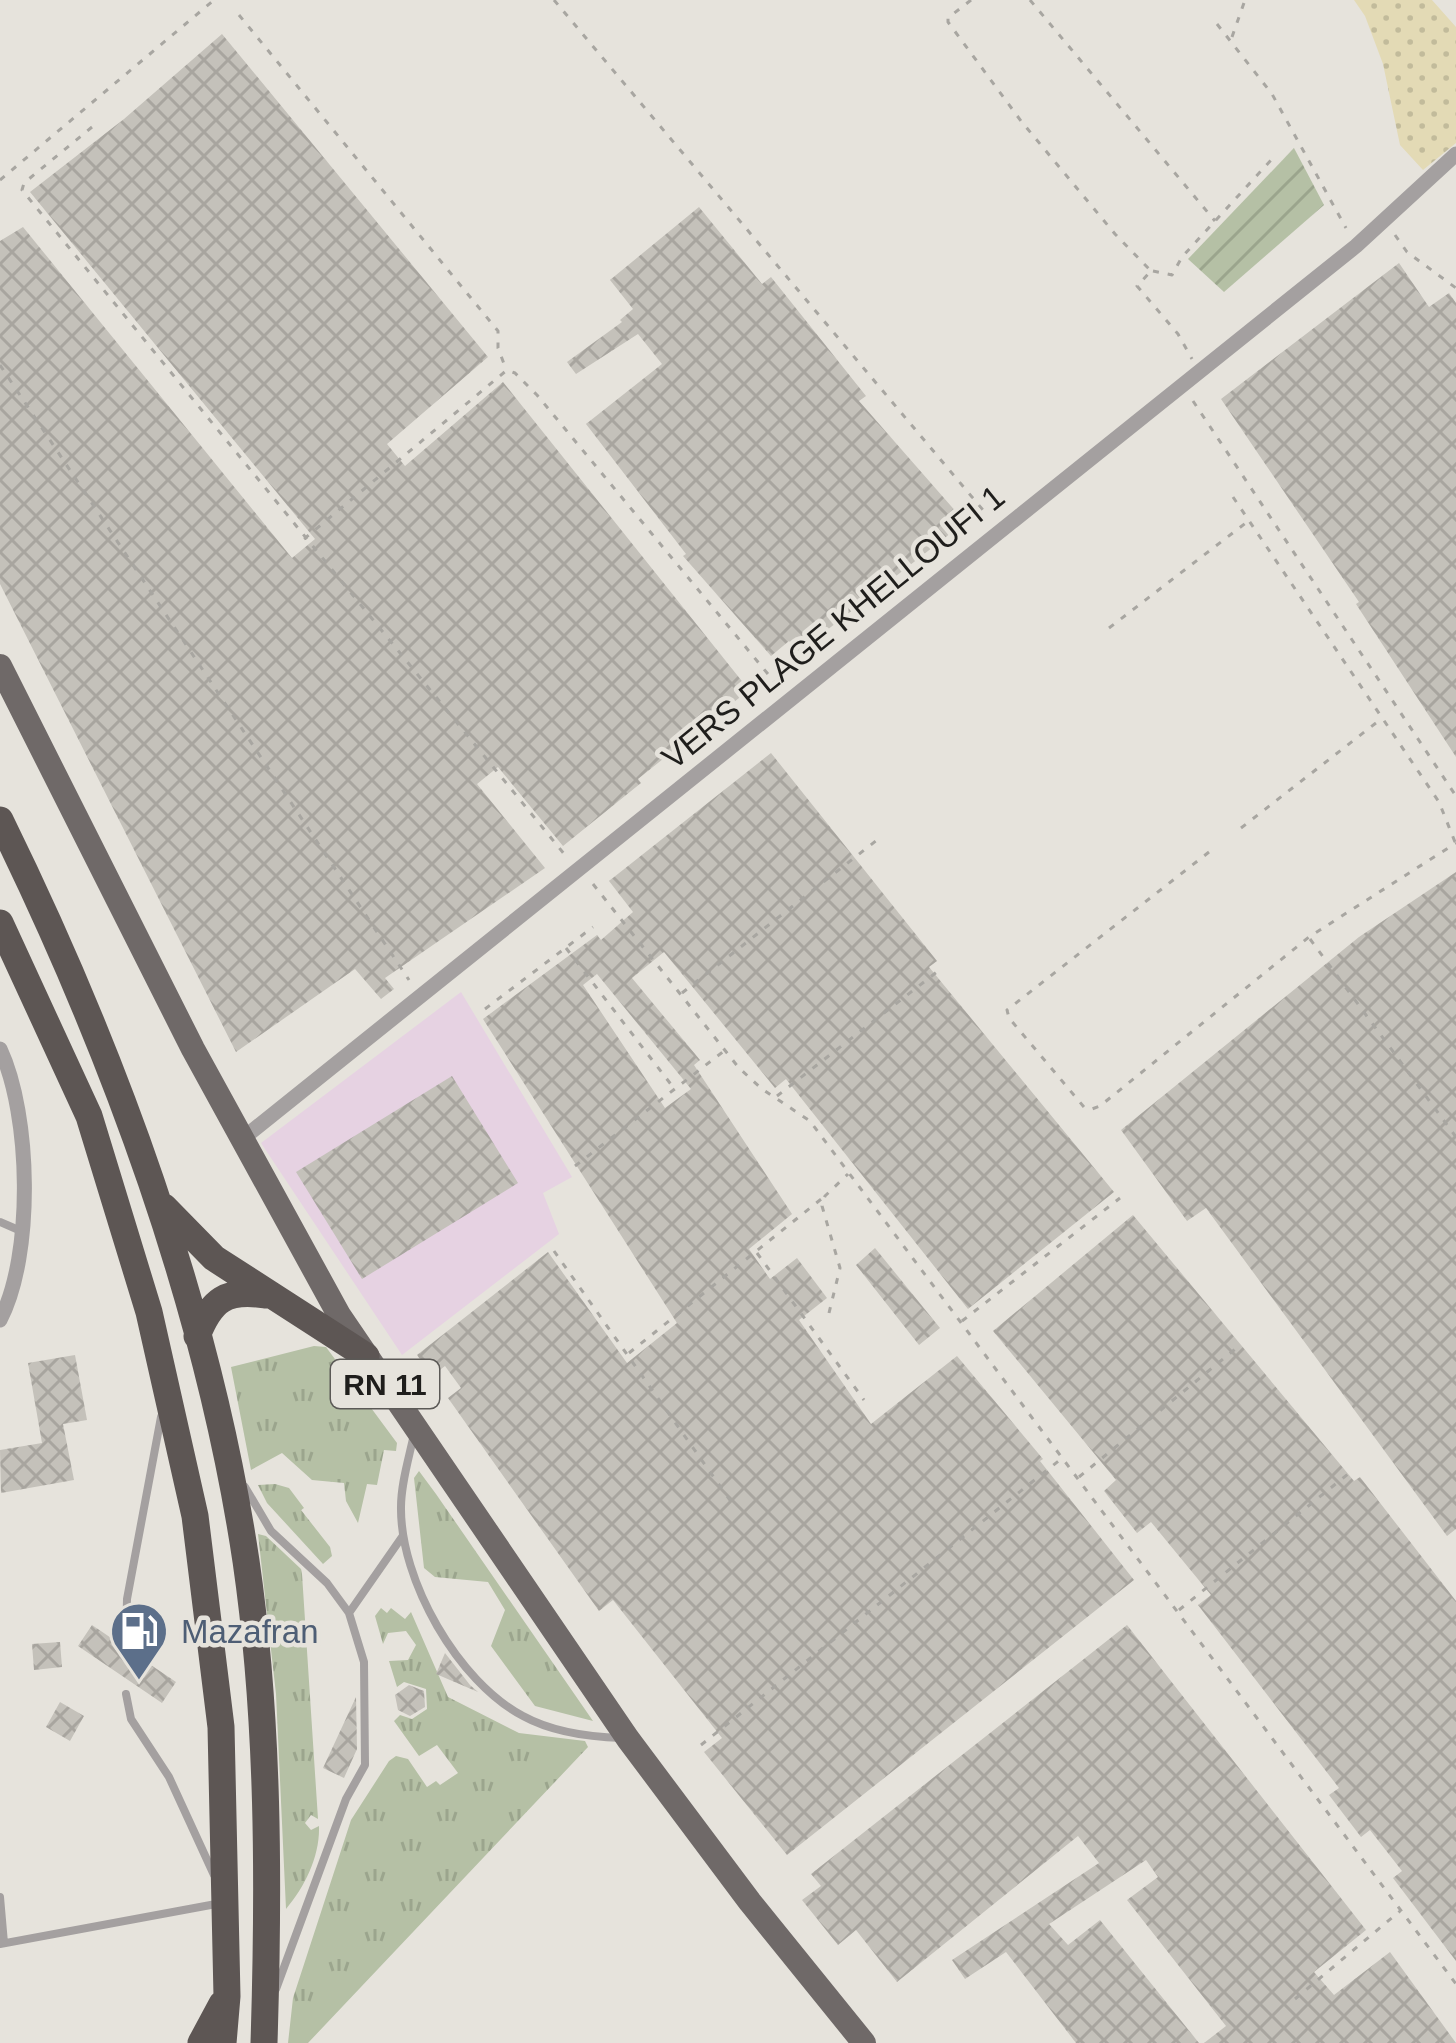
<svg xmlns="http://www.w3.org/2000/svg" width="1456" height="2043" font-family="Helvetica,sans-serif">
<defs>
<pattern id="grass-tufts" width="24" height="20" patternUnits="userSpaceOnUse" patternTransform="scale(3)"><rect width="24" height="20" fill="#b5c0a5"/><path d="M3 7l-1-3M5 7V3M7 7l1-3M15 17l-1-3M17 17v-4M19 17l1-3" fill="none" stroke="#9ba58d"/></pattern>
<pattern id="sand-dots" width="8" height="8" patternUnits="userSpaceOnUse" patternTransform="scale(3)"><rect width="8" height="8" fill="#e3dab5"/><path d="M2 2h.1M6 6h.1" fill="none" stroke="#c2bb9b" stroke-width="1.8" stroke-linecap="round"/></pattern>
<pattern id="garden-furrows" width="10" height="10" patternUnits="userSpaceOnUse" patternTransform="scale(3)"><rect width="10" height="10" fill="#b5c0a5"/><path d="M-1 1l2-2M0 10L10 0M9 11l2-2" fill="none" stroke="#9ba58d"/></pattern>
<pattern id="building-cross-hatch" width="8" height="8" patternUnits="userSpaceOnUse" patternTransform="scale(3)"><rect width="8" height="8" fill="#c4c1ba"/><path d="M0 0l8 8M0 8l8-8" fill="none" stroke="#a8a59f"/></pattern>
</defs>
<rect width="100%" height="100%" fill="#e6e3dc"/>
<path fill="#e6d2e2" d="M461,992l111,185 -29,16 16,41 -157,121 -141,-212z"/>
<path fill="url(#grass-tufts)" d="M314,1346l12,1 71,96 -1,8 -12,-1 -7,35 -10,-1 -9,39 -12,-22 -2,-18 -32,-3 -30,-27 -31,17 -20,-103z
M419,1471l17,23 157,227 -58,-15 -44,-60 14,-36 -17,-28 -53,-5 -11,-9 -10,-90z
M275,1484l14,4 15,20 -3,2 29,37 2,9 -9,8 -56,-61 -9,-18z
M258,1534l8,2 35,33 1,5 16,245 -7,-4 -6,8 6,7 8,-4c1,30 -14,61 -33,83l-10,-215z
M381,1608l6,5 4,-5 14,11 6,-7 37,85 71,36 66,8 3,6 -280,296h-20l5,-45 58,-178 38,-59 7,-5 12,3 19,28 9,-6 4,4 18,-12 -21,-28 -18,11 -25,-35 6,-6 12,4 15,-10 -1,-20 -22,-7 -7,5 -8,-26 19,-1 8,-15 -10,-14 -18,2 -5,11 -8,-28z"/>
<path fill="url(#sand-dots)" d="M1354,0h78l24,27v116l-33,27 -23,-25 -17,-81 -18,-48z"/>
<path fill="url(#garden-furrows)" d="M1294,148l30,57 -100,87 -36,-33z"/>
<path fill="url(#building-cross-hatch)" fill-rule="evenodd" d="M222,34l266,323 -101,87 18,22 98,-84 246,308 -111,89 3,4 -78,63 -65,-79 -21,17 68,84 -160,110 9,11 -13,10 -26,-30 -119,83 -236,-468v-343l23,-14 269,331 23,-19 -285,-347 94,-73z
M699,207l63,77 9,-7 95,119 -7,5 106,121 -166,130 -10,-11 -18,15 -88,-100 3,-2 -100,-130 76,-60 -24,-30 -62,40 -9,-12 55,-40 -2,-2 13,-11 -23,-29z
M1399,263l30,44 20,-14 7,10v454l-100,-153 3,-2 -138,-203z
M771,753l166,208 -8,6 185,225 -146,117 -182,-230 -11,9 -111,-136 -32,26 68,82 -6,5 98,149 -43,35 21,30 27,-21 30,40 -28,22 72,104 86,-68 86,103 -3,2 94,119 -347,275 -83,-103 18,-14 -109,-138 -14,11 -151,-213 13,-10 -16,-22 -13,10 -15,-21 131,-103 79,111 50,-40 -194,-304 114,-84 4,5 32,-28 -24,-31zM597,974l94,115 -26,19 -82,-123z
M1456,872v657l-9,7 -241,-328 -19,13 -66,-91 238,-193z
M452,1076l66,107 -156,96 -66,-107z
M1133,1215l221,266 6,-4 96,124v360l-63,-83 9,-7 -32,-41 -9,7 -32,-42 10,-7 -141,-183 13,-10 -60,-73 -14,11 -33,-42 12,-11 -123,-149z
M875,1248l65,80 -21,17 -63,-80z
M75,1355l12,65 -24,4 11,56 -73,13 -1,-43 42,-7 -14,-80z
M92,1625l84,57 -14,21 -84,-57z
M1127,1625l239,305 -52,42 20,23 56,-43 66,91h-252l22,-17 -99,-126 31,-23 -12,-17 -97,64 19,21 32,-25 99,123h-123l-70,-91 -41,27 -13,-19 147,-97 -21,-27 -181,146 -41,-52 -18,15 -36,-45 19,-14 -10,-12z
M60,1642l2,25 -28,3 -2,-26z
M445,1653l25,32 8,7 -42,-18z
M409,1685l15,6 1,16 -15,9 -12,-6 -3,-15z
M356,1697l1,52 -13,29 -21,-10z
M60,1702l24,14 -14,25 -24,-14z"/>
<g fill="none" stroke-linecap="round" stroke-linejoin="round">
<path stroke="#a8a6a1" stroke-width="3" stroke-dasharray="6 9" stroke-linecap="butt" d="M554,0l434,516
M971,0l-23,18v4l73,99 94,113 36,37 -14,15 41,48 14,25
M1030,0l185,221
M239,15l259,316v17l8,21
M1217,24l55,70 74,134
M1232,37l13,-37
M92,127l-68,56 -2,7 543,665
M0,180l214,-180
M1395,235l12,17 49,36
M1153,271l19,4 10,-18 90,-98
M0,365l409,615
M1193,401l263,395
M1233,497l206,305 16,40
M304,539l203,-169 8,3 22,22 240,290
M1109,628l138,-106
M1241,828l140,-109
M1209,852l-202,158 2,8 75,89 8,2 8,-3 209,-169 147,-94
M593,884l146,184 23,21 48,32 646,863
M1310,939l146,198
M566,948l107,139
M682,993l195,-153
M485,1009l108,-82
M777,1096l165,-128
M575,1166l149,-115
M554,1251l178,252
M757,1253l107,147
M829,1313l11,-45 -18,-62 3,-10 23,-22
M962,1321l158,-123
M629,1353l196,-157
M1079,1477l160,-131
M1179,1610l169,-136
M701,1745l360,-286
M1295,1999l105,-88"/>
<path stroke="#a4a0a0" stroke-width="8" d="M0,1222l21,9
M414,1434c-5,24 -13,49 -13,73 -1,73 57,175 122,209 29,16 66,21 99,22
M245,1487l26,44 56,52 22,30 15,49 1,103 -19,34 -70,190
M349,1613l53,-76
M126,1641l1,-42 34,-182
M126,1694l5,25 38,58 45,98
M0,1897l4,46
M0,1944l216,-40"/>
<path stroke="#a4a0a0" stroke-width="15" d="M0,1049c31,66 34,206 0,271
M241,1140l1115,-894 100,-92"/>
<path stroke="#6f6968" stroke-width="24" d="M0,666l193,383 146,266 289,424 122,163 114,141"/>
<path stroke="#5d5654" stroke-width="27" d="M0,820c113,230 208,487 246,741 23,158 23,323 18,482
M0,923l89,193 60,196 46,204 26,211 6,269 -4,47
M164,1207l50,51 152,98
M197,1336c14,-36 29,-47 68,-41
M201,2043l21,-39"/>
</g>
<defs>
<g id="fuel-pin" transform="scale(3)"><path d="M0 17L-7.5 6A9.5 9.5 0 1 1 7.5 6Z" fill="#5c6f8a" stroke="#e6e3dc"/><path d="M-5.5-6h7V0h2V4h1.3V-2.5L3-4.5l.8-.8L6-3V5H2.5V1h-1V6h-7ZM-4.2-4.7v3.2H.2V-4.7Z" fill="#fff"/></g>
</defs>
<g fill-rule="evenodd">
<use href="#fuel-pin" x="139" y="1631"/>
</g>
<g text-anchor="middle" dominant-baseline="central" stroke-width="9" stroke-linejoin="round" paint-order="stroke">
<rect fill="#e6e3dc" stroke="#5b5956" stroke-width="3" x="331" y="1360" width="108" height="48" rx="9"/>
<g font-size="30" font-weight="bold" fill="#1f1e1c">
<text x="385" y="1384">RN 11</text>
</g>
<g font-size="33" fill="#1f1e1c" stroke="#e6e3dc">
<text transform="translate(833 627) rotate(-39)">VERS PLAGE KHELLOUFI 1</text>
</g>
<g font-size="33" fill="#4e5e75" stroke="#e6e3dc" text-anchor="start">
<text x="181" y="1631">Mazafran</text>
</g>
</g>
</svg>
